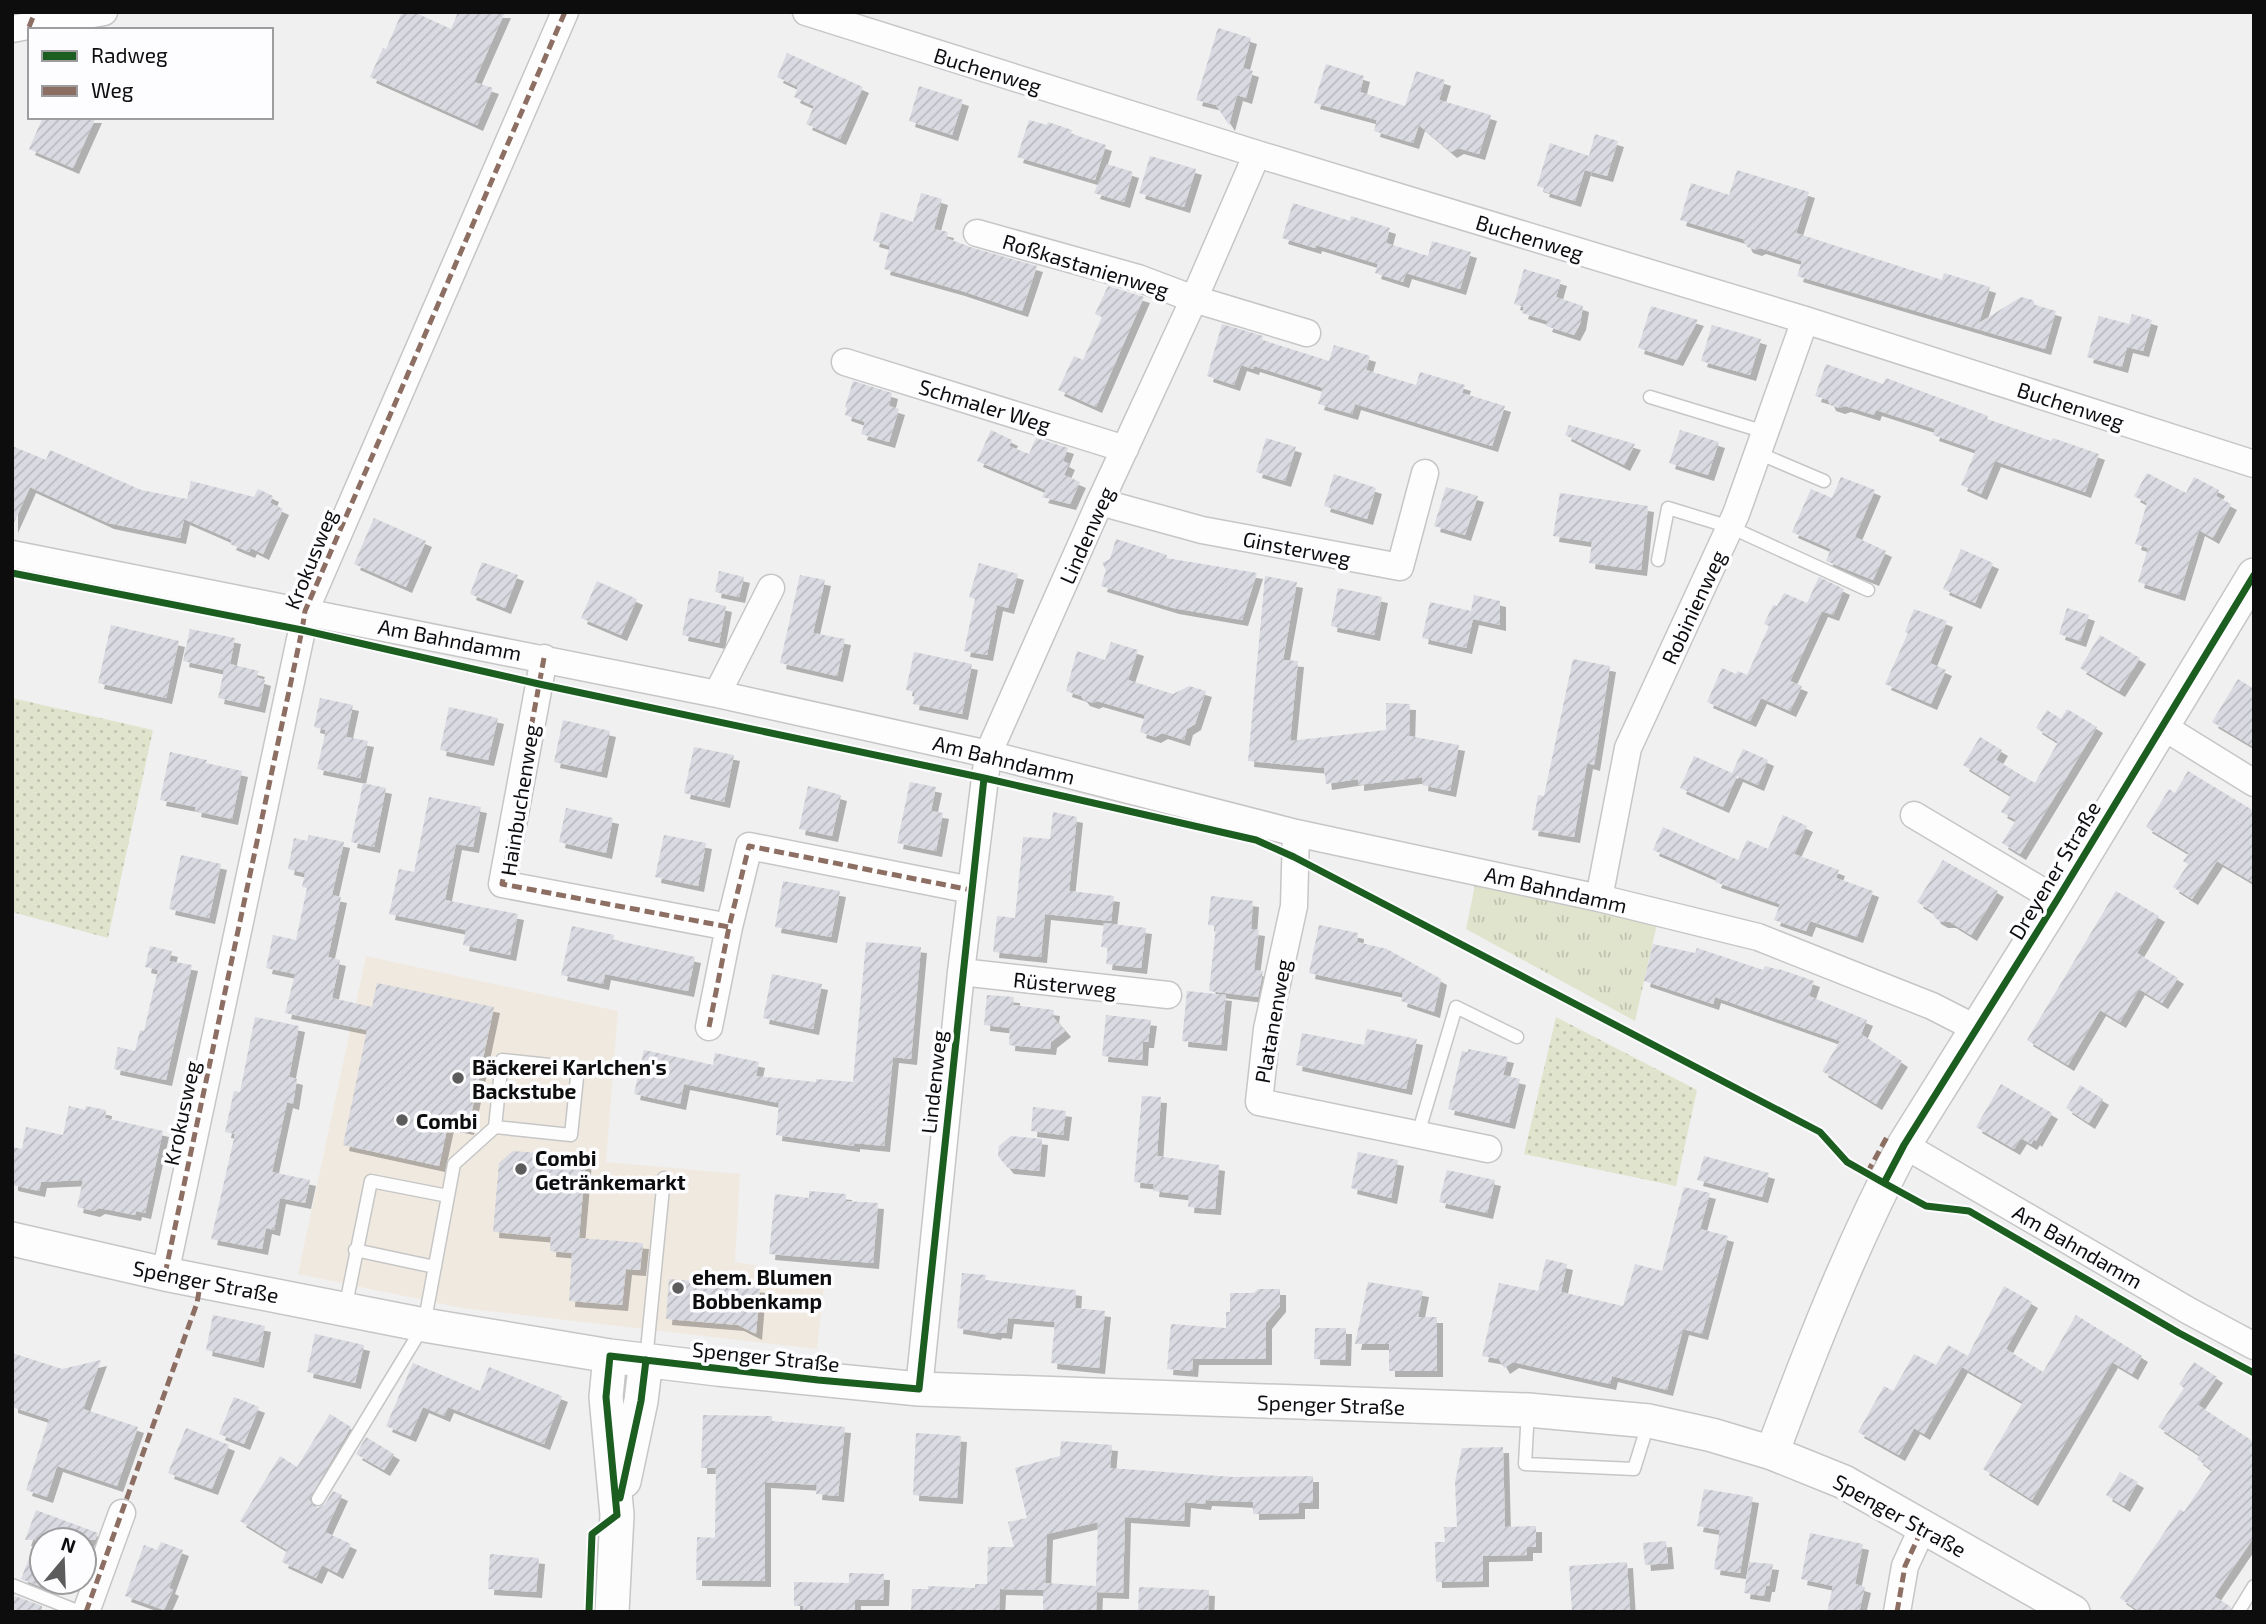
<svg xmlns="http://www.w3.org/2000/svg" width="2266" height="1624" font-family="'Exo 2',sans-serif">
<defs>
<pattern id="grass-dots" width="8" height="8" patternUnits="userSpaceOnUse" patternTransform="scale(1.75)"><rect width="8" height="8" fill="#e1e4cc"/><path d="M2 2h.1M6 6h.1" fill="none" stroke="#c0c2ae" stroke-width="1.8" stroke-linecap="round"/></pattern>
<pattern id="park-tufts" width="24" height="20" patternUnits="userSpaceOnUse" patternTransform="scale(1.75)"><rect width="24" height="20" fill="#e1e4cc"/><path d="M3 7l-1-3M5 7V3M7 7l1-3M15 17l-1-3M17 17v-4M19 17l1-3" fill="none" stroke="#c0c2ae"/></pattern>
<pattern id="building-hatch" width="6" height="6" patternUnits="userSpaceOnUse" patternTransform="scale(1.75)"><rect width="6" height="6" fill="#dadae2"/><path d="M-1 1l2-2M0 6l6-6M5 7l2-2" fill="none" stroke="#babac1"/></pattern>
<filter id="shadow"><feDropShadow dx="6" dy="6" stdDeviation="0" flood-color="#0004"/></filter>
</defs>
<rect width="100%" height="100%" fill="#f0f0f1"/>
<path fill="#f0e9df" d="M366,956l252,55 -12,151 134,12 -5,88 90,15 -8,72 -355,-41 -164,-34z"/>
<path fill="url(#grass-dots)" d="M12,698l141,32 -45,208 -96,-26z
M1556,1017l141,73 -21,96 -152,-32z"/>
<path fill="url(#park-tufts)" d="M1475,885l182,39 -22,97 -169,-92z"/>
<path fill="url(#building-hatch)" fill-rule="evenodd" filter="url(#shadow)" d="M402,12h12l37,17 7,-17h47l-31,70 19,6 -16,37 -107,-48 13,-29 3,1z
M1218,28l33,10 -8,30 10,3 -7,27 -9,-3 -8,30 -13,-20 -20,-5z
M787,53l76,34 -23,52 -34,-15 8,-18 -20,-9 4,-10 -21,-10z
M1326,64l38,12 -4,16 45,14 11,-35 29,9 -6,20 52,15 -12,39 -21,-6 -7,4 -32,-27 -6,18 -39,-12 3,-11 -63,-17z
M919,86l44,14 -11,35 -43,-14z
M43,117h53l-23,51 -44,-19z
M1029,120l18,5 1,-3 24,8 -1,3 7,3 28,9 -11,35 -78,-23z
M1595,134l23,7 -11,35 -22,-6z
M1550,143l39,13 -14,45 -32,-10 1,-3 -7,-2z
M1150,156l46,13 -12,38 -45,-14z
M1107,164l26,8 -9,30 -30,-9z
M1737,170l72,22 -13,41 146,47 2,-7 46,14 -11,36 42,-26 12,3 2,5 21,6 -11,38 -248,-73 5,-15 -42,-13 -4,2 -9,-3 -4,-8 -63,-19 11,-37 38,12z
M921,193l21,6 -8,30 14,3 -2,6 27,10 64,18 -15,45 -63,-21 -75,-21 6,-23 -17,-5 8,-29 32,10z
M1293,203l57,18 1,-5 39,12 -4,15 42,13 4,-15 39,11 -11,37 -54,-16 -3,9 -28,-9 3,-9 -62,-19 -1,3 -33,-10z
M1524,269l37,11 -5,17 27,9 -3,18 -6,11 -28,-9 2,-5 -26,-8 2,-6 -10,-3z
M1108,286l36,11 -48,110 -38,-17 16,-34 9,4 19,-43 -7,-3z
M1651,306l47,14 -21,40 -39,-12z
M2132,314l20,6 -9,31 -16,-4 -5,20 -35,-10 12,-41 30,8z
M1222,324l41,12 -1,4 67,21 5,-16 36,11 -4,14 50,15 4,-13 45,13 -3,8 43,13 -13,40 -137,-42 -3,10 -34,-10 5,-16 -69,-22 -1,3 -12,-4 -7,20 -27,-9z
M1712,325l49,14 -11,36 -49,-14z
M1826,364l57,20 3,-6 102,38 -1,3 64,22 2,-3 46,16 -14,38 -90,-31 -14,33 -20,-9 15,-35 -43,-15 2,-6 -59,-19 -2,5 -29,-9 -6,2 -9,-3 -2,-5 -13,-4z
M853,381l39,12 -3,13 10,3 -10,33 -28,-8 4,-12 -20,-7 2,-7 -2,-1z
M1569,425l66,19 -11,21 -59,-30z
M991,430l21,10 -3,6 20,8 7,-16 32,10 -5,13 6,3 -5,11 16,7 -10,22 -28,-7 4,-7 -69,-29z
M1680,430l39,12 -11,33 -39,-12z
M1266,438l30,9 -11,34 -29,-9z
M12,446l34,14 4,-10 91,40 46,9 4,-18 63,16 4,-8 15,7 -3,7 13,6 -20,45 -12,-6 -2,4 -19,-8 2,-4 -48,-21 -4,19 -72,-15 -78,-36 -18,40z
M2147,473l39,20 8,-16 25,13 -3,6 15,8 -18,34 -14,-8 -20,65 -41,-13 10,-34 -13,-4 12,-41 -13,-7z
M1334,474l42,14 -9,31 -43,-13z
M1841,477l34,13 -20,47 31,14 -13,29 -47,-19 5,-12 -39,-17 19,-43 21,9z
M1446,487l32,9 -13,39 -31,-9z
M1560,493l88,13 -7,64 -52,-7 3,-21 -39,-6z
M374,518l52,23 -20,46 -52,-23z
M1116,539l51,16 -1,3 91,15 -15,47 -69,-12 -72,-22 5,-16 -4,-7 8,-4z
M1961,549l32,14 -18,40 -32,-14z
M482,562l36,13 -13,33 -35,-14z
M979,563l39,11 -10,34 -11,-3 -10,50 -23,-4 11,-52 -6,-2z
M719,571l25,6 -5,20 -24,-5z
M800,575l25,5 -12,53 32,6 -8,37 -57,-13z
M1265,576l32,6 -14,78 15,1 -8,80 96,-11v-27l24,1 -1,32 50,9 -9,46 -28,-6 1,-8 -65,8v-6l-32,5 -2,-16 -76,-7z
M1819,577l25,12 -11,26 -11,-4 -32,70 12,5 -12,25 -29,-13 -11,23 -43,-19 15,-34 14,6 2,-3 9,4 22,-49 -5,-2 9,-19 4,1 7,-13 23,10z
M597,581l40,18 -16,36 -40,-17z
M1338,588l44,9 -8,38 -43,-9z
M1474,595l26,6v24l-27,-6 -7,29 -44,-10 8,-36 41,9z
M689,598l37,8 -7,37 -37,-8z
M2067,608l22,7 -9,26 -21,-7z
M1914,609l33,12 -17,42 16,7 -15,34 -46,-20 23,-51 -3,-1z
M111,625l68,16 -13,57 -68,-15z
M190,629l45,9 -5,26 29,7 -3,6 9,3 -6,27 -41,-9 6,-28 -41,-9z
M2100,635l40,23 -21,33 -39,-23z
M1111,642l27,8 -10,30 45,14 16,-8 17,5 -11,33 -8,5 -3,11 -22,-7 -7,4 -15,-5 5,-17 -48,-14 -4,2 -9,-3 -3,-4 -15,-5 11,-40 28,9z
M914,652l58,12 -10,50 -49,-10 2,-12 -9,-2z
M1573,659l37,7 -16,99 -7,-2 -13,74 -42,-7 6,-35 6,1z
M2238,679l16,10v58l-42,-25z
M320,698l33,7 -7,32 22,4 -8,37 -43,-9 9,-39 -12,-3z
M449,707l49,11 -10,42 -48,-10z
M2067,709l30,18 -77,127 -18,-11 14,-23 -15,-8 10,-17 -48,-30 17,-28 22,13 -6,10 39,23 23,-41 -22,-14 11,-18 14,9z
M563,720l47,11 -9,41 -47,-10z
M694,747l40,8 -10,47 -40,-9z
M1743,749l25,11 -10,25 -21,-9 -14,31 -43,-19 14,-32 38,17z
M170,752l37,8 -1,3 36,8 -10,48 -37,-8 1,-4 -36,-7z
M2188,771l66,40v72l-37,-22 -25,38 -19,-12 15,-23 -5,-3 6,-8 -43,-26 23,-38 6,4z
M910,782l26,5 -5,24 12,2 -7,38 -39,-8z
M363,783l23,5 -12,59 -23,-5z
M808,786l33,9 -9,41 -33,-7z
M429,797l52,10 -8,40 -17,-3 -11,56 73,14 -8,41 -47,-10 3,-15 -77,-16 10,-45 15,3z
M566,808l47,10 -7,35 -47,-11z
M1053,812l24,5 -8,74 45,5 -3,25 -66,-7 -4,43 -48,-5 4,-36 18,2 8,-81 27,2z
M1783,815l24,11 -13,28 45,16 -3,8 37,13 -16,46 -47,-16 -4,10 -32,-11 6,-16 -65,-22 2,-4 -64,-28 10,-23 75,33 9,-20 21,9z
M309,835l35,7 -12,53 9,2 -13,60 12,3 -8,38 40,9 5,-24 117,24 -26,122 -20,-4 -9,41 -96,-21 24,-115 -82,-17 10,-39 -29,-6 7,-33 23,5 11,-52 -5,-1 3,-14 -17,-4 6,-31 13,3z
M664,835l42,8 -8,43 -43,-9z
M181,855l40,9 -12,54 -40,-9z
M1943,860l55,31 -27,44 -21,-13h-8l-7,-4 -3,-7 -15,-9z
M783,881l57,10 -9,46 -56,-10z
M2116,891l43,25 -22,37 41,25 -16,25 -23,-14 -19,33 -20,-12 -32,55 -41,-25z
M1211,896l42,5 -2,28 8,1 -5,40 9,1 -5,26 -49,-6 7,-65 -8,-1z
M1104,923l42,5 -5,40 -35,-4 2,-16 -7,-1z
M1319,925l39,8 -1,9 30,7 54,30 -7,33 -33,-11 2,-8 -94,-20z
M572,926l42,9 -1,5 82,17 -7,34 -83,-17 -2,10 -42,-9z
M866,942l55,5 -10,112 -18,-2 -9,89 -30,-3v3l-78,-11 3,-32 -95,-19 -4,20 -46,-10 10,-44 69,15 2,-12 44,9 -3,14 60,6v-3l37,3z
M1653,944l42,9 2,-5 66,22 2,-4 14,4v-1l35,12 -5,15 58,24 -6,14 41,27 -26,43 -54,-33 18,-30 -125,-44 -2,7 -69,-23z
M150,946l22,5 -3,10 23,4 -26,115 -52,-11 4,-22 17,4 5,-21 4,1 14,-61 -13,-3z
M772,974l50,10 -9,45 -50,-11z
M1187,991l39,4 -5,50 -39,-4z
M987,995l27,2 -1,8 41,5 -1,7 12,14 -14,11 -1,7 -41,-4 1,-17 -26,-3z
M1106,1015l45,5 -3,22h-5l-1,18 -40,-4z
M255,1017l44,9 -10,51 8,2 -4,25 -6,-2 -15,70 38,8 -5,23 -25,-5 -6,32 -8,-2 -4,21 -51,-10 24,-105 -10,-2 9,-41 6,1z
M1367,1029l50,10 -11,50 -110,-24 6,-32 62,12z
M1468,1049l40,8 -5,18 17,4 -11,44 -61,-14 14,-58 6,1z
M2001,1084l51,29 -16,28 -2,-2 -3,5 -10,-6 -7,11 -38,-22z
M2080,1085l23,14 -14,24 -23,-15z
M1142,1096l19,1 -4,59 62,9 -4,44 -27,-2 1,-12 -36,-4 1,-7 -20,-2z
M69,1106l16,4 1,-4 20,4 -1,8 58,13 -18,82 -9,-2 -1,4 -36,-7 -5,3 -17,-4 6,-27 -42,2 -2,9 -27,-6v-38l10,2 4,-22 37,8z
M1033,1107l33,4 -3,24 -32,-4z
M1011,1136l31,3 -3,32 -31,-3 -10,-12 1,-10z
M513,1151l73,6 -7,81 64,5 -3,27 -14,-1 -4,36 -53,-4 3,-48 -22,-2 1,-14 -58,-5 6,-69z
M1358,1152l40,8 -7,38 -40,-10z
M1704,1156l65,17 -7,24 -65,-17z
M1447,1170l48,10 -8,33 -48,-11z
M1684,1187l26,6 -10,36 28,7 -26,98 -19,-5 -16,61 -55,-14 -2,8 -97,-22 -9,6 -5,-9 -17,-3 17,-73 39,8 8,-32 21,5 -6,28 62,14 12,-42 27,7z
M809,1191l37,3v7l32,2 -5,60 -104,-9 6,-60 34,4z
M962,1273l24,2 -1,5 91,10 -1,18 30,3 -6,57 -48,-5 4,-41 -47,-4 -2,15 -10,-1 -1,2 -38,-6z
M669,1279l91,8 -4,47 -18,-9 -72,-6z
M1368,1282l55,9 -5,26h19v54h-48v-27h-34z
M2004,1286l28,16 -26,47 37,23 33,-57 66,41 -10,18 -20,-12 -80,138 -49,-31 40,-67 -61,-35z
M1258,1289h22v17l-14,17v36h-73l-1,12 -25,-2 4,-45 55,4v-16h4v-19h24z
M213,1315l52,11 -7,36 -52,-12z
M1315,1328h31l-1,32 -31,-1z
M315,1334l49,11 -9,38 -48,-11z
M1948,1345l20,11 -44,78 -10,-6 -15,27 -41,-23 26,-46 9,5 21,-37 22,11z
M12,1353l50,16 39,-9 -18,49 55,18 -21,59 -60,-20 -10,31 -21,-7 23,-71 -37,-12z
M2194,1362l23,15 -19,28 56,37v95l-40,59 17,11 -2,5h-89l-20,-14 60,-89 4,3 28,-42 -15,-11 3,-4 -42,-28 26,-39 -5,-4z
M413,1363l67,28 9,-24 73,29 -18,48 -96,-37 -4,9 -21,-9 -13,29 -24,-10z
M234,1397l25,10 -15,37 -25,-10z
M330,1414l21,13 -42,72 4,7 5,2 7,-4 8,-13 9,4 -17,37 26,12 -14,29 -15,-8 -6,13 -34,-16 5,-12 -47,-29 40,-65 17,11z
M703,1415l69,1v5l73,6 -7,69 -22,-2 1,-9 -52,-3v99l-69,-1 1,-43 18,1 1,-70h-15z
M186,1428l43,17 -17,44 -44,-16z
M916,1433l45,3 -4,62 -44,-3z
M366,1437l28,17 -10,16 -28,-16z
M1061,1441l51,4 -2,23 123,9 80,-1v27h-14v10l-46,1v-12l-47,-2 -1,4 -20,-2 -1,19 -59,-4 -2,76 -26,-1 -1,20h-53v-22l-43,-1 -1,22 -88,1 1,-23h16v-3l47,2v-4h12l1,-37h26l-6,-25 19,-4 -12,-50 45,-12zM1098,1522l-2,64 -51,-3 2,-49z
M1503,1447l2,80 31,-1v21h-9v8l-44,1v25l-47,1 -1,-40h10l-1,-15h13l-2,-45 7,-34z
M2120,1472l18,10 -14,24 -18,-11z
M1704,1489l49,8 -13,76 -26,-4 6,-39 -23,-4z
M36,1510l62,23 -3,7h-53v47l-21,-8 15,-39h-11z
M1810,1533l53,11 -8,40 10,3 -6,25h-32l6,-26 -32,-7z
M1666,1541l2,22 -23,2 -2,-22z
M161,1542l22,8 -14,38 4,2 -9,20 -39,-14 19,-51 13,5z
M490,1554l49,4 -3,34 -48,-3z
M1627,1562l3,50h-58l-3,-46z
M1749,1562l24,2 -4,22h-3l-2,10 -20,-3z
M849,1573l35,1 -1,26h-28v12h-52v-6h-9v-24l55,1z
M1139,1587l70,3 -1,22h-70z
M15,1596l27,10v6h-30z"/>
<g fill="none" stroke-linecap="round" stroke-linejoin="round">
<g stroke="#c6c6c7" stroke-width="15">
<path id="service" d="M1650,397l115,35
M1758,453l66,28
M1658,560l10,-52 62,19 138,63
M1418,1134l38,-127 61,30
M355,1250l80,17
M345,1309l26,-128 77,15
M646,1360l18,-182
M1528,1410l-3,54 109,5 15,-48
M318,1499l106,-174 30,-161 41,-37 7,-67 76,8 -7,67 -76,-8
M12,1585l68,27
M2238,1612l16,-26"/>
</g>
<g stroke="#c6c6c7" stroke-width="29">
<path id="minor" d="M806,12l451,142 548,166 449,144
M12,29l92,-17
M977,233l161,45 56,21 113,34
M845,362l280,87
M1100,502l102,28 198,37 25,-94
M12,554l705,140 271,60 308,79 303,65 159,39 174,69 45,23
M544,658l-42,226 227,43 20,-81 222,44
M717,694l54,-106
M2162,726l92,57
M1914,815l143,85
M1296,833l-2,73 -27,123 -8,73 229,47
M1599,898l29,-150 108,-234 69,-194
M961,972l207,23
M709,1027l20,-100
M1904,1145l285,166 65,35
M165,1274l137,-644 3,-19 260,-599
M919,1389l42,-417 27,-218 112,-252 94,-203 63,-145
M86,1612l36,-99
M1897,1612l8,-46 18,-39"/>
</g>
<g stroke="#c6c6c7" stroke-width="36">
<path id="tertiary" d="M12,1239l153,35 259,51 186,31 107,13 202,20 609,21 121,11 63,14 60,18 72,29 229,130
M610,1356l-4,41 11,118 -5,97
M1772,1453c39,-105 80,-209 132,-308l153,-245 197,-325
M624,1481l17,-80 5,-41"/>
</g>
<use href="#service" stroke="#fdfdfd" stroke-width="12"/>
<use href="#minor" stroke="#fdfdfd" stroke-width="26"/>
<use href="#tertiary" stroke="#fdfdfd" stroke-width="33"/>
<path stroke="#8d6e63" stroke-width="5" stroke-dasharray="10 5" stroke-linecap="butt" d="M29,27l6,-15
M544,658l-42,226 227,43 20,-81 222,44
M709,1027l20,-100
M1867,1173l20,-36
M165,1274l137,-644 3,-19 260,-599
M86,1612l111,-309 4,-23
M1897,1612l8,-46 18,-39"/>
<g stroke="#fdfdff" stroke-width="11">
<path id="cycleway" d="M12,573l290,57 237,54 445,94 272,62 38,17 526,275 27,30 37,21 42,23 43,5 210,122 75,40
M1884,1183l20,-38 153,-245 197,-325
M620,1498l21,-97 5,-41
M617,1515l-11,-118 4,-41 208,24 101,9 65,-611
M589,1612l3,-78 25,-19"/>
</g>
<use href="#cycleway" stroke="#1b5e20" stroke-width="7"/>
</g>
<g fill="#5c5c5d" stroke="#fdfdff" stroke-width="2.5">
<circle cx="458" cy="1078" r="7"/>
<circle cx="402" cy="1120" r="7"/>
<circle cx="521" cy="1169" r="7"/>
<circle cx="678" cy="1288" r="7"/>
</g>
<g text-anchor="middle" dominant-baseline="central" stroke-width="7" stroke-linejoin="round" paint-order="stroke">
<g font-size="21" fill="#0d0d0e" stroke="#fdfdff">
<text transform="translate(988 70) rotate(17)">Buchenweg</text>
<text transform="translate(1530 237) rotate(17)">Buchenweg</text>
<text transform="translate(1086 265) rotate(17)">Roßkastanienweg</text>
<text transform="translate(985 405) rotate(17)">Schmaler Weg</text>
<text transform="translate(2071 405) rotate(18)">Buchenweg</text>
<text transform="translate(1086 535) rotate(-66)">Lindenweg</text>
<text transform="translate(1297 548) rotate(11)">Ginsterweg</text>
<text transform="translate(310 559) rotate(-68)">Krokusweg</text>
<text transform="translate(1693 607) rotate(-65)">Robinienweg</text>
<text transform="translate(450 639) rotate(11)">Am Bahndamm</text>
<text transform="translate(1004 759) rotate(14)">Am Bahndamm</text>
<text transform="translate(519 800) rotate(-81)">Hainbuchenweg</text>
<text transform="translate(2054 870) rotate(-59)">Dreyener Straße</text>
<text transform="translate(1556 889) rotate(13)">Am Bahndamm</text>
<text transform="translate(1065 984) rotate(6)">Rüsterweg</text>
<text transform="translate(1272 1021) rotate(-80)">Platanenweg</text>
<text transform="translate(933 1082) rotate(-84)">Lindenweg</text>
<text transform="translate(181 1113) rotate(-78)">Krokusweg</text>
<text transform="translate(2078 1246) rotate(30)">Am Bahndamm</text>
<text transform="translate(206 1281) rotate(11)">Spenger Straße</text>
<text transform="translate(766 1356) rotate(6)">Spenger Straße</text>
<text transform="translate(1331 1404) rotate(2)">Spenger Straße</text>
<text transform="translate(1900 1515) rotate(29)">Spenger Straße</text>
</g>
<g font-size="21" font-weight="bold" fill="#0d0d0e" stroke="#fdfdff" text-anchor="start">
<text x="472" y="1066">Bäckerei Karlchen's<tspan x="472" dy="24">Backstube</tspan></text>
<text x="416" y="1120">Combi</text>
<text x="535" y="1157">Combi<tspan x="535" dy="24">Getränkemarkt</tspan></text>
<text x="692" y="1276">ehem. Blumen<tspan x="692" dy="24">Bobbenkamp</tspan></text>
</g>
</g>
<rect width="2266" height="1624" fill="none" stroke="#0d0d0e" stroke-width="28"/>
<rect x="28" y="28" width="245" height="91" fill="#fdfdff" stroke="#9d9d9f" stroke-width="2"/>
<rect x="42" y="51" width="35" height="10" fill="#1b5e20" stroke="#9d9d9f" stroke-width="2"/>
<text x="91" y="63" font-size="21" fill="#0d0d0e">Radweg</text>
<rect x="42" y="86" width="35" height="10" fill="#8d6e63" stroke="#9d9d9f" stroke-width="2"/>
<text x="91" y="98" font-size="21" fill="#0d0d0e">Weg</text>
<g transform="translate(63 1561) rotate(19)"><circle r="33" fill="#fdfdff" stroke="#9d9d9f" stroke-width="2"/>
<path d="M0-5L12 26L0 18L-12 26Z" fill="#5c5c5d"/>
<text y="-10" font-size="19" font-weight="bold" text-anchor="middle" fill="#0d0d0e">N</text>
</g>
</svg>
